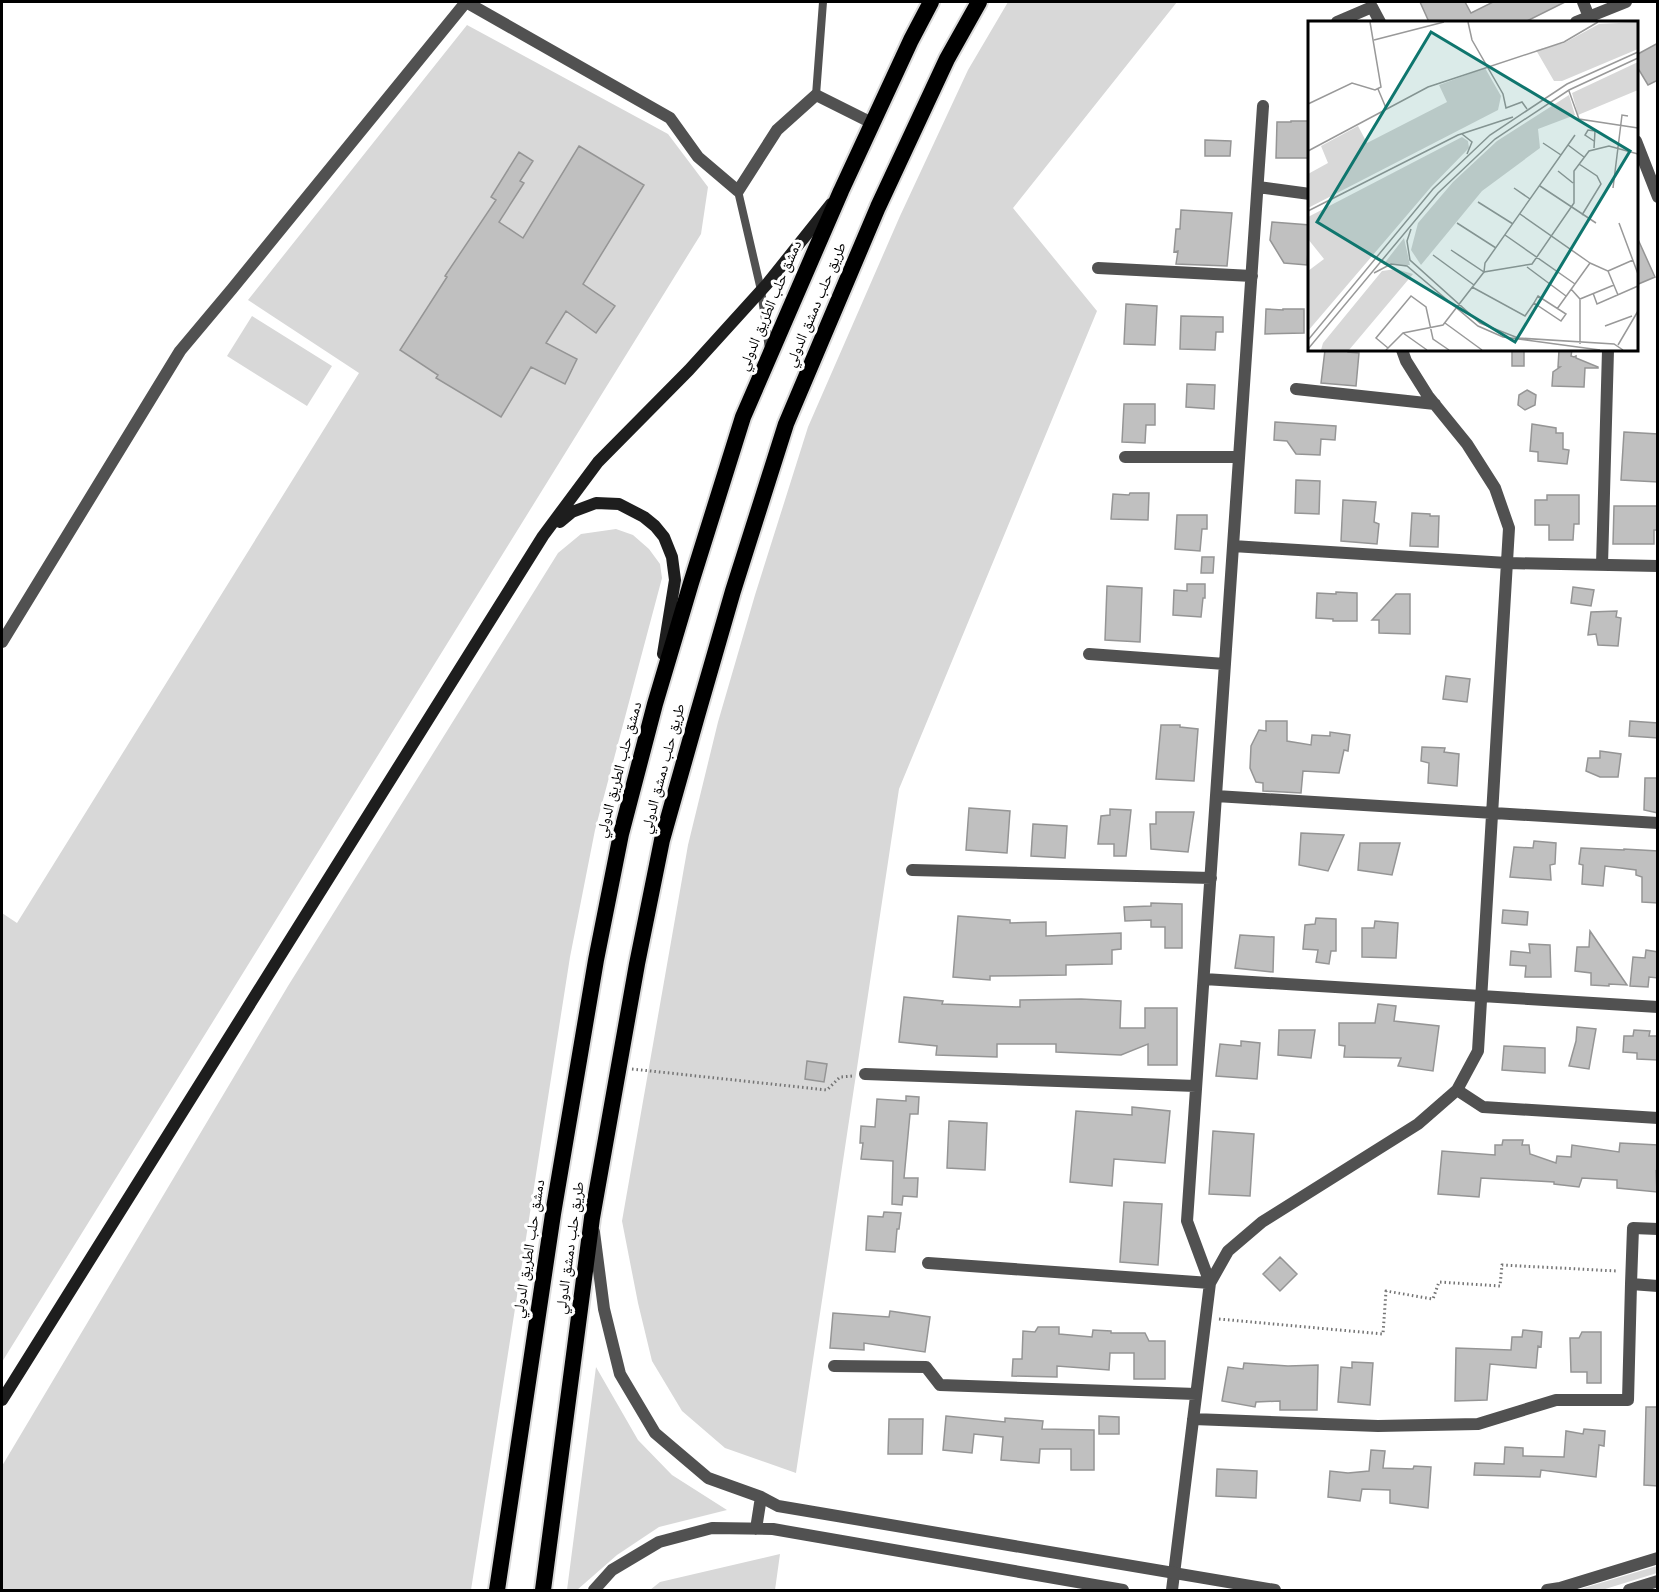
<svg xmlns="http://www.w3.org/2000/svg" width="1659" height="1592" font-family="Overpass,'Noto Naskh Arabic',sans-serif">
<rect width="100%" height="100%" fill="#fff"/>
<path fill="#d8d8d8" d="M1008,2h169l-164,206 84,103 -198,478 -103,684 -71,-25 -43,-37 -30,-50 -14,-58 -16,-82 66,-376 30,-123 37,-127 53,-168 92,-211 68,-146z
M467,25l201,109 40,53 -7,47 -699,1128v-449l15,10 342,-550 -111,-73z
M252,316l80,50 -25,40 -80,-50z
M616,529l17,6 16,14 11,15 2,14 -67,252 -25,127 -99,633h-469v-124l286,-480 270,-433 23,-19z
M596,1367l42,73 34,35 55,35 -68,17 -42,28 -40,35h-10z
M780,1554l-5,36h-125l10,-8z
M1657,1566v7l-55,17h-25z"/>
<path fill="#c0c0c0" stroke="#959595" stroke-width="1.5" d="M1420,2h45l6,11 22,-11h72l-40,20h-96z
M1658,43v37l-10,5 -12,-20v-10z
M1291,121h19v37h-34l1,-36h14z
M1205,140l26,1 -1,15h-25z
M579,146l65,39 -61,99 32,22 -19,27 -30,-22 -20,32 31,16 -12,25 -34,-17 -30,50 -65,-39 2,-3 -38,-25 47,-73 -2,-1 51,-76 -5,-3 28,-45 14,9 -13,20 4,2 -25,39 24,16z
M1181,210l51,3 -5,53 -51,-2 2,-13 -4,1 2,-23h4z
M1272,222l38,3 -3,40 -23,-2 -14,-23z
M1636,235l19,42 -19,8z
M1126,304l31,2 -2,39 -31,-1z
M1266,309l17,1v-1h21v24l-39,1z
M1181,316l42,1v15h-7l-1,18 -35,-1z
M1325,350h23v2l11,1 -3,33 -35,-3z
M1512,350h12v16h-12z
M1559,350h13l-1,6 3,1 2,-1v2l22,9v1h-13l-1,19 -32,-1 1,-14 7,-5h-2z
M1187,384l28,1 -1,24 -28,-2z
M1527,390l9,5 -1,10 -10,5 -7,-5 1,-10z
M1124,404h31v21h-9l-1,18 -23,-1z
M1275,422l61,4 -1,14 -14,-1 -1,16 -24,-1 -9,-13 -13,-1z
M1532,424l24,4v5h7v16l6,1 -2,14 -29,-3v-9l-8,-1z
M1624,432l34,2v48l-37,-2z
M1296,480l24,1 -1,33 -24,-1z
M1130,493h19l-1,27 -37,-1 2,-25 16,1z
M1547,495h32v29h-5l-1,16h-24v-15h-14v-25h12z
M1343,500l33,2 -2,20 5,2 -2,20 -36,-3z
M1614,506h44v24h-4v14h-41z
M1412,513l18,1v2h9l-1,31 -28,-1z
M1177,515h30v14h-5l-2,22 -25,-2z
M1202,557h12l-1,16h-12z
M1187,584h18v14h-2l-2,19 -28,-2 1,-25 13,1z
M1107,586l35,2 -2,54 -35,-2z
M1573,587l21,3 -3,16 -20,-3z
M1336,592l21,1v28h-24v-2l-17,-1 1,-25 19,1z
M1396,594h14v40l-31,-1v-13h-7z
M1617,611l-1,6 5,1 -3,28 -20,-1 -2,-11 -8,1 3,-23z
M1446,676l24,3 -3,23 -24,-3z
M1266,721h21v20l24,4 1,-10 18,1v-4l20,3 -2,16 -4,-1 -5,23 -36,-2 -2,22 -38,-2v-8l-7,-1 -6,-14 1,-22 8,-16 7,1z
M1630,721l28,2v15l-29,-2z
M1161,725h19v2l18,2 -4,52 -38,-2z
M1422,747l23,1 -1,4 15,2 -2,32 -29,-3 1,-20 -8,-2z
M1600,751l21,3 -3,23h-18l-14,-6 2,-13h12z
M1645,778h13v35l-14,-3z
M969,808l41,3 -3,42 -41,-3z
M1110,809l21,1 -5,46h-12v-12h-16l3,-28 9,-1z
M1156,812h38l-6,40 -37,-3 -1,-25h6z
M1033,824l34,2 -2,32 -34,-2z
M1301,833l43,2 -16,36 -29,-6z
M1534,841l22,2 -1,21 -5,1 1,15 -41,-3 4,-30 19,1z
M1360,843h40l-8,32 -34,-5z
M1581,848l43,2v-1l34,2v52l-16,-1v-25l-6,-2v-5l-31,-4 -2,20 -21,-2 1,-19 -4,-1z
M1151,903l31,1v44h-17v-21h-14v-7l-26,1 -1,-14 27,-1z
M1503,910l25,2 -1,13 -25,-2z
M958,916l52,4v3l36,-1v14l75,-3v16l-9,1v14l-46,1v10l-76,1v4l-37,-3z
M1316,918l20,1v32h-5l-2,13 -13,-2 2,-12 -15,-1 2,-24 10,-1z
M1375,921l23,2 -2,35 -34,-1v-29h12z
M1590,931l37,54 -18,-1v2l-18,-1v-12l-16,-2 2,-24h12z
M1240,935l34,2 -1,35 -38,-4z
M1529,944l21,1 1,32h-26l1,-11 -16,-1 1,-14 19,2z
M1646,950l12,2v26l-9,-1 -1,10 -18,-1 3,-29 12,1z
M904,997l39,4 -1,3 78,3v-7l61,-1 40,2 -1,27h25v-20h32v57h-29v-21l-27,11 -65,-3v-8h-59v13l-61,-2 1,-9 -38,-4z
M1378,1004l18,2 -2,15 45,5 -6,45 -35,-5 3,-8 -57,-1 1,-11 -6,-1v-22h36z
M1577,1027l19,2 -7,40 -20,-3 7,-25z
M1279,1030h36l-4,28 -33,-3z
M1634,1030l16,1 -1,5h8l1,24 -21,-1v-6l-14,-1 1,-16h9z
M1241,1041l19,2 -3,36 -41,-3 4,-32 21,2z
M1504,1046l41,2v25l-43,-3z
M807,1061l20,3 -3,18 -19,-3z
M906,1096l13,1 -1,17h-8l-6,64h14l-1,19 -14,-1 -1,9 -10,-1 1,-43 -32,-2 2,-16h-3l1,-17 14,1 2,-28 29,2z
M1132,1107l38,4 -5,52 -51,-4 -2,27 -42,-4 6,-71 56,4z
M949,1121l38,2 -2,47 -38,-2z
M1213,1131l41,3 -4,62 -41,-2z
M1503,1140h20l-1,5h7l1,9 26,9 1,-7 14,1 1,-12 47,7 1,-9 38,2v27l-2,-1 1,21 -40,-4v-8l-35,-2 -3,9 -25,-3v-2l-73,-4 -2,19 -41,-3 4,-43 53,4v-10h7z
M1124,1202l38,2 -4,61 -38,-3z
M884,1212l17,1 -2,16h-2l-2,23 -29,-2 2,-34 15,1z
M1280,1257l17,17 -17,17 -17,-17z
M890,1311l40,6 -5,35 -61,-9v7l-34,-2 3,-35 56,4z
M1038,1327h21v7l33,3 1,-7 18,1v2h34l4,8h16v38h-31v-26h-24l-1,17 -52,-4v11l-45,-1 1,-17h9l1,-28 12,1z
M1523,1330l19,2 -1,15 -3,-1 -2,22 -46,-4 -3,36 -32,1 1,-53 55,2 1,-13h10z
M1582,1332h19v51h-14v-11h-16l-1,-34h9z
M1352,1362l21,1 -3,42 -32,-3 3,-35 11,1z
M1244,1363l44,3 30,-1 -1,45h-37v-9l-24,1 -1,5 -33,-6 6,-34 15,2z
M1646,1407h12v79l-14,-1z
M946,1416l59,6v-4l38,3 -1,8 52,1v40h-23v-21h-31l-1,14 -38,-3 2,-23 -29,-3 -2,19 -29,-3z
M1099,1416l20,1v17h-20z
M889,1419h34l-1,35h-34z
M1584,1429l21,2 -1,15 -5,-1 -3,32 -55,-7 -1,7 -66,-2 1,-12 29,1 1,-17 18,1v8l41,1 2,-26 17,3z
M1371,1450l14,1 -2,17 30,1 1,-3 17,1 -3,41 -38,-5v-13l-28,-1 -2,12 -32,-4 2,-26 18,2 21,-2z
M1217,1469l40,2 -1,27 -40,-2z"/>
<g fill="none" stroke-linecap="round" stroke-linejoin="round">
<g stroke="#dbdbdb" stroke-width="20">
<path id="trunk" d="M497,1590l56,-376 43,-254 25,-126 34,-130 36,-121 52,-166 98,-226 70,-151 20,-38
M543,1590l49,-372 45,-254 25,-124 35,-124 36,-125 53,-167 92,-217 69,-148 32,-57"/>
</g>
<path stroke="#737373" stroke-width="3" stroke-dasharray="1.5 3" stroke-linecap="butt" d="M632,1069l195,21 13,-13 13,-1
M1219,1319l164,15 3,-43 47,8 6,-17 61,4 2,-21 115,6"/>
<path stroke="#515151" stroke-width="8" d="M816,95l7,-93
M738,191l23,99 8,59"/>
<path stroke="#515151" stroke-width="12" d="M466,2l204,116 28,39 40,34 39,-61 39,-35 56,28
M1583,2l8,20
M1337,22l35,-15 8,15
M1576,22l50,-20
M1636,141l22,56
M1258,187l52,7
M1098,268l154,8
M1296,389l139,15
M1125,457h114
M1233,546l274,17 151,3
M1602,565l6,-215
M2,642l178,-291 52,-62 234,-287
M1089,654l136,10
M1216,796l442,27
M912,870l299,8
M1204,979l454,28
M865,1074l331,12
M1457,1090l26,17 175,11
M1658,1229l-25,-1 -2,56 27,2
M928,1263l282,20 -23,-62 76,-1115
M834,1366l92,1 14,18 256,9
M1193,1419l185,7 100,-2 78,-24h72l3,-116
M1172,1590l38,-307 18,-32 34,-29 156,-98 39,-34 21,-39 31,-523 -14,-40 -28,-44 -39,-48 -22,-35 -4,-11"/>
<path stroke="#515151" stroke-width="12" d="M594,1232l10,77 16,65 35,59 53,45 53,19 17,9 497,84
M756,1529l5,-32
M594,1590l18,-20 47,-28 53,-14 61,1 350,61
M1547,1590l13,-2 98,-30
M1629,1590l29,-9"/>
<path stroke="#1e1e1e" stroke-width="12" d="M560,522l12,-10 24,-9 23,1 25,13 11,9 9,11 8,20 3,23 -12,74
M2,1400l541,-864 55,-74 91,-92 78,-86 64,-80"/>
<use href="#trunk" stroke="#000" stroke-width="16"/>
</g>
<g text-anchor="middle" dominant-baseline="central" stroke-width="6" stroke-linejoin="round" paint-order="stroke">
<g font-size="15" fill="#000" stroke="#fff">
<text transform="translate(817 305) rotate(-67)">طريق حلب دمشق الدولي</text>
<text transform="translate(771 306) rotate(-67)">دمشق حلب الطريق الدولي</text>
<text transform="translate(664 769) rotate(-75)">طريق حلب دمشق الدولي</text>
<text transform="translate(620 770) rotate(-75)">دمشق حلب الطريق الدولي</text>
<text transform="translate(571 1248) rotate(-82)">طريق حلب دمشق الدولي</text>
<text transform="translate(530 1249) rotate(-81)">دمشق حلب الطريق الدولي</text>
</g>
</g>
<g transform="translate(1308 21)">
<rect width="330" height="330" fill="#fff"/>
<path d="M330,1v27l-76,32h-8l-18,-31 28,-7 35,-19zM330,41v28l-60,25 -6,-22zM177,47l16,28 -3,14 -190,98v-34l20,-11 -7,-17 37,-20 9,17 80,-41 -8,-17zM261,74l6,20 -37,14 2,19 -58,43 -61,74 -10,-15 7,-27 35,-41 44,-41zM154,116l6,4 1,7 -38,39 -123,144v-60l16,-12 -16,-20v-22zM96,217l6,27h-27zM88,248l17,5 -64,76h-28l2,-7 59,-72z" fill="#d8d8d8"/>
<path fill="none" stroke="#999" stroke-width="1.5" d="M160,1l4,18 31,54 3,14 16,-6 5,7M66,19l70,-18M70,68l8,19M261,70l10,28 59,9M0,83l44,-21 23,7 6,-3 -11,-65M154,113l10,8 -5,12M235,122l18,12M260,124l16,12M286,127l1,-17 -7,-1 -3,5 9,6M0,130l120,-64 136,-45 34,-20M271,143l18,12 4,8 -19,31M250,150l15,12M232,165l56,37M206,167l16,11M305,167l9,-73 6,1M170,181l35,22M0,190l150,-76 55,-18M212,193l70,49M149,202l39,25M311,202l19,51M103,208l-4,12 3,19 70,63 38,15 96,6 9,6M197,214l70,49M143,229l33,22 1,-9 90,-128M125,234l41,30M219,246l39,29M300,250l25,-11M66,252l17,-9 16,2 71,60 25,11 97,13M164,266l53,29 9,-13M263,268l9,10 34,-14M285,272l4,11 41,-18M230,275l28,18 -5,7 -27,-18zM249,288l33,-46 18,8 10,24M137,302l37,27M297,305l27,-10M95,312l24,17M0,319l125,-151 57,-54 77,-51 71,-32M272,323v-45M310,324l20,-34M80,327l-12,-10 35,-42 15,11 7,32 16,11M0,328l130,-156 57,-54 74,-49 69,-32M78,329l17,-17 40,-8 41,-53 48,-8 42,-61v-32l15,-20 20,-5 29,8"/>
<path fill="#0f766e" fill-opacity="0.15" stroke="#0f766e" stroke-width="3" d="M123,11l199,119 -115,191 -198,-120z"/>
<rect width="330" height="330" fill="none" stroke="#000" stroke-width="3"/>
</g>
<rect width="1659" height="1592" fill="none" stroke="#000000" stroke-width="6"/>
</svg>
